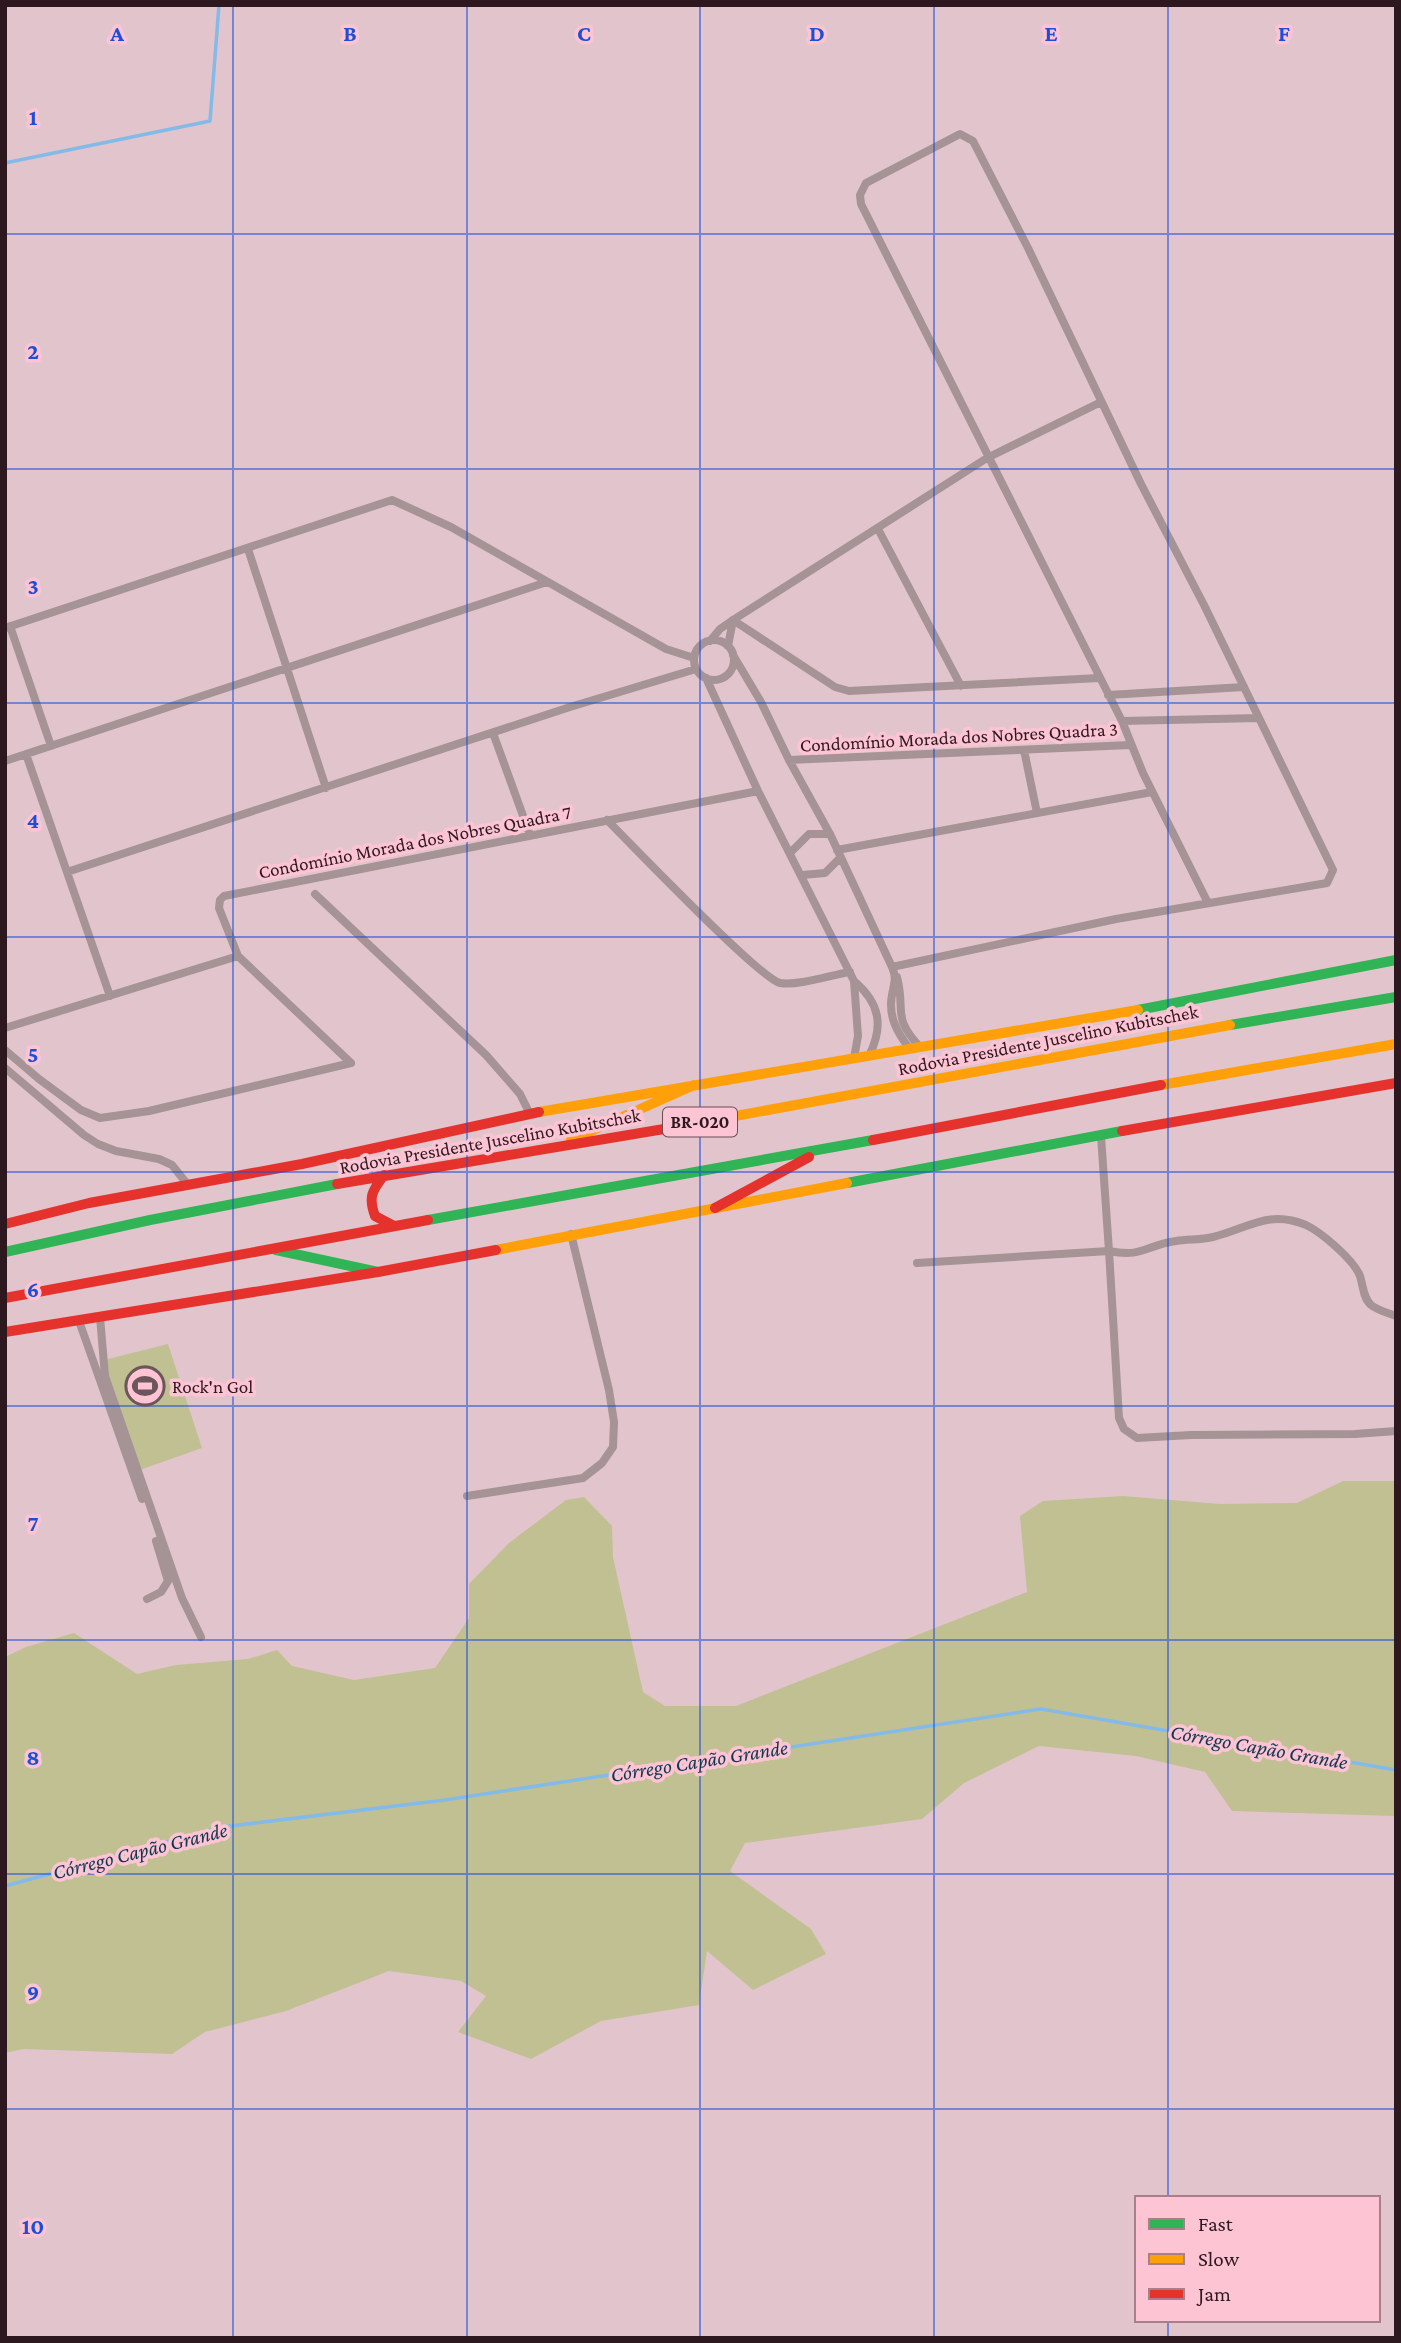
<svg xmlns="http://www.w3.org/2000/svg" width="1401" height="2343" font-family="'Crimson Pro',serif">
<rect width="100%" height="100%" fill="#e2c5cc"/>
<path fill="#c0c092" d="M168,1344l34,104 -65,23 -37,-110z
M1343,1481h53v335l-164,-5 -27,-39 -69,-16 -97,-10 -75,37 -42,36 -177,24 -15,28 81,58 15,25 -73,36 -46,-39 -8,54 -98,16 -70,38 -73,-27 28,-36 -25,-15 -72,-10 -103,40 -81,21 -33,22 -149,-5 -18,4v-396l21,-10 48,-14 63,41 39,-9 72,-6 29,-9 15,16 62,14 81,-12 34,-50v-34l40,-41 57,-43 18,-3 28,29 1,31 30,135 22,14h71l291,-114 -7,-76 23,-15 80,-5 97,8 77,-1z"/>
<g fill="none" stroke-linecap="round" stroke-linejoin="round">
<path stroke="#84bae7" stroke-width="3.5" d="M5,163l205,-42 9,-116
M5,1886l217,-59 223,-27 596,-91 355,61"/>
<path stroke="#a59396" stroke-width="8" d="M878,529l83,157
M248,549l78,239
M733,620l102,67 14,4 250,-13
M10,626l41,120
M5,628l387,-128 59,27 215,122 28,9
M694 660a20 20 0 1 1 40 0a20 20 0 1 1-40 0Z
M710,641l10,-12 13,-9 254,-162 114,-56
M728,646l5,-26
M733,655l28,47 28,58 41,74 62,133c5,11 2,17 0,28 -4,21 5,38 18,54
M706,678l52,113 96,190c26,22 30,45 15,75
M1108,695l136,-8
M1122,721l137,-3
M493,733l37,102
M1024,750l13,63
M26,754l84,242
M789,760l341,-15
M5,761l542,-179
M607,820c24,24 152,158 173,163 18,3 51,-8 70,-11
M837,850l315,-58
M790,853l19,-19h21
M67,872l503,-165 126,-38
M802,875l23,-2 15,-15
M315,894l171,161 34,39 10,20
M892,967l224,-48 211,-36 6,-13 -129,-265 -63,-121 -113,-236 -55,-107 -13,-7 -94,49 -6,12 1,9 261,517 21,52 64,128
M897,977c9,34 -6,39 23,70
M5,1028l233,-72
M5,1050l34,29 42,31 19,8 49,-7 202,-48
M854,1058l4,-22 -4,-55
M351,1063l-113,-107 -19,-48 1,-8 4,-4 534,-105
M5,1068l79,67 14,9 18,7 43,8 13,6 16,20
M917,1263l192,-12 -8,-115
M1396,1316c-8,-3 -19,-6 -25,-11 -8,-7 -8,-20 -11,-29 -6,-16 -39,-44 -54,-51 -38,-16 -59,4 -93,12 -12,3 -25,2 -37,4 -30,4 -33,17 -67,10l10,167 5,11 13,9 54,-3 164,-1 41,-3
M100,1317l5,59 77,222 19,39
M79,1321l63,178
M467,1496l116,-18 19,-15 11,-16 1,-25 -5,-32 -38,-156
M147,1599l14,-7 7,-11 -12,-40"/>
<path stroke="#30b455" stroke-width="10" d="M1138,1010l258,-50
M1230,1025l166,-28
M847,1183l275,-52
M428,1220l445,-80
M276,1250l102,22
M5,1252l145,-32 187,-36"/>
<path stroke="#ff9f0a" stroke-width="10" d="M1161,1085l235,-41
M539,1112l599,-102
M670,1128l560,-103
M571,1140l123,-55
M496,1250l351,-67"/>
<path stroke="#e5322d" stroke-width="10" d="M1122,1131l274,-48
M873,1140l288,-55
M384,1175c-12,16 -16,22 -9,41l19,10
M337,1184l333,-56
M715,1208l94,-51
M5,1224l84,-21 213,-39 237,-52
M5,1298l423,-78
M5,1332l373,-60 118,-22"/>
</g>
<path fill="none" stroke="#1d4ed8" stroke-width="2" stroke-opacity="0.55" d="M233,5v2333M467,5v2333M700,5v2333M934,5v2333M1168,5v2193M5,234h1391M5,469h1391M5,703h1391M5,937h1391M5,1172h1391M5,1406h1391M5,1640h1391M5,1874h1391M5,2109h1391M1168,2320v18"/>
<defs>
<g id="stadium-ring" transform="scale(2.0125)"><circle r="9.5" fill="#fdc4d3" stroke="#6c555b" stroke-width="1.5"/><path d="M0-5a6.5 5 0 1 0 0 10a6.5 5 0 1 0 0-10ZM-3.5-1.8h7v3.6h-7Z" fill="#6c555b"/></g>
</defs>
<g fill-rule="evenodd">
<use href="#stadium-ring" x="145" y="1386"/>
</g>
<g text-anchor="middle" dominant-baseline="central" stroke-width="7" stroke-linejoin="round" paint-order="stroke">
<rect fill="#fdc4d3" stroke="#6b4c54" stroke-width="2" x="663" y="1107.5" width="74" height="29" rx="5"/>
<g font-size="18" font-weight="bold" fill="#2c181e">
<text x="700" y="1122">BR-020</text>
</g>
<g font-size="19" fill="#2c181e" stroke="#fdc4d3">
<text transform="translate(959 737) rotate(-3)">Condomínio Morada dos Nobres Quadra 3</text>
<text transform="translate(415 842) rotate(-11)">Condomínio Morada dos Nobres Quadra 7</text>
<text transform="translate(1048 1040) rotate(-11)">Rodovia Presidente Juscelino Kubitschek</text>
<text transform="translate(490 1141) rotate(-10)">Rodovia Presidente Juscelino Kubitschek</text>
</g>
<g font-size="19" fill="#2c181e" stroke="#fdc4d3" text-anchor="start">
<text x="172" y="1386">Rock'n Gol</text>
</g>
<g font-size="21" font-style="italic" fill="#113750" stroke="#fdc4d3">
<text transform="translate(1259 1747) rotate(10)">Córrego Capão Grande</text>
<text transform="translate(699 1761) rotate(-9)">Córrego Capão Grande</text>
<text transform="translate(140 1851) rotate(-14)">Córrego Capão Grande</text>
</g>
</g>
<g font-size="23" text-anchor="middle" font-weight="bold" fill="#1d4ed8" stroke="#fdc4d3" stroke-width="7" stroke-linejoin="round" paint-order="stroke">
<text x="117" y="41">A</text>
<text x="350" y="41">B</text>
<text x="584" y="41">C</text>
<text x="817" y="41">D</text>
<text x="1051" y="41">E</text>
<text x="1284" y="41">F</text>
<text x="33" y="125">1</text>
<text x="33" y="359">2</text>
<text x="33" y="594">3</text>
<text x="33" y="828">4</text>
<text x="33" y="1062">5</text>
<text x="33" y="1297">6</text>
<text x="33" y="1531">7</text>
<text x="33" y="1765">8</text>
<text x="33" y="2000">9</text>
<text x="33" y="2234">10</text>
</g>
<rect width="1401" height="2343" fill="none" stroke="#2c181e" stroke-width="14"/>
<rect x="1135" y="2196" width="245" height="126" fill="#fdc4d3" stroke="#a97f8b" stroke-width="2"/>
<rect x="1149" y="2219" width="35" height="10" fill="#30b455" stroke="#a97f8b" stroke-width="2"/>
<text x="1198" y="2231" font-size="21" fill="#2c181e">Fast</text>
<rect x="1149" y="2254" width="35" height="10" fill="#ff9f0a" stroke="#a97f8b" stroke-width="2"/>
<text x="1198" y="2266" font-size="21" fill="#2c181e">Slow</text>
<rect x="1149" y="2289" width="35" height="10" fill="#e5322d" stroke="#a97f8b" stroke-width="2"/>
<text x="1198" y="2301" font-size="21" fill="#2c181e">Jam</text>
</svg>
